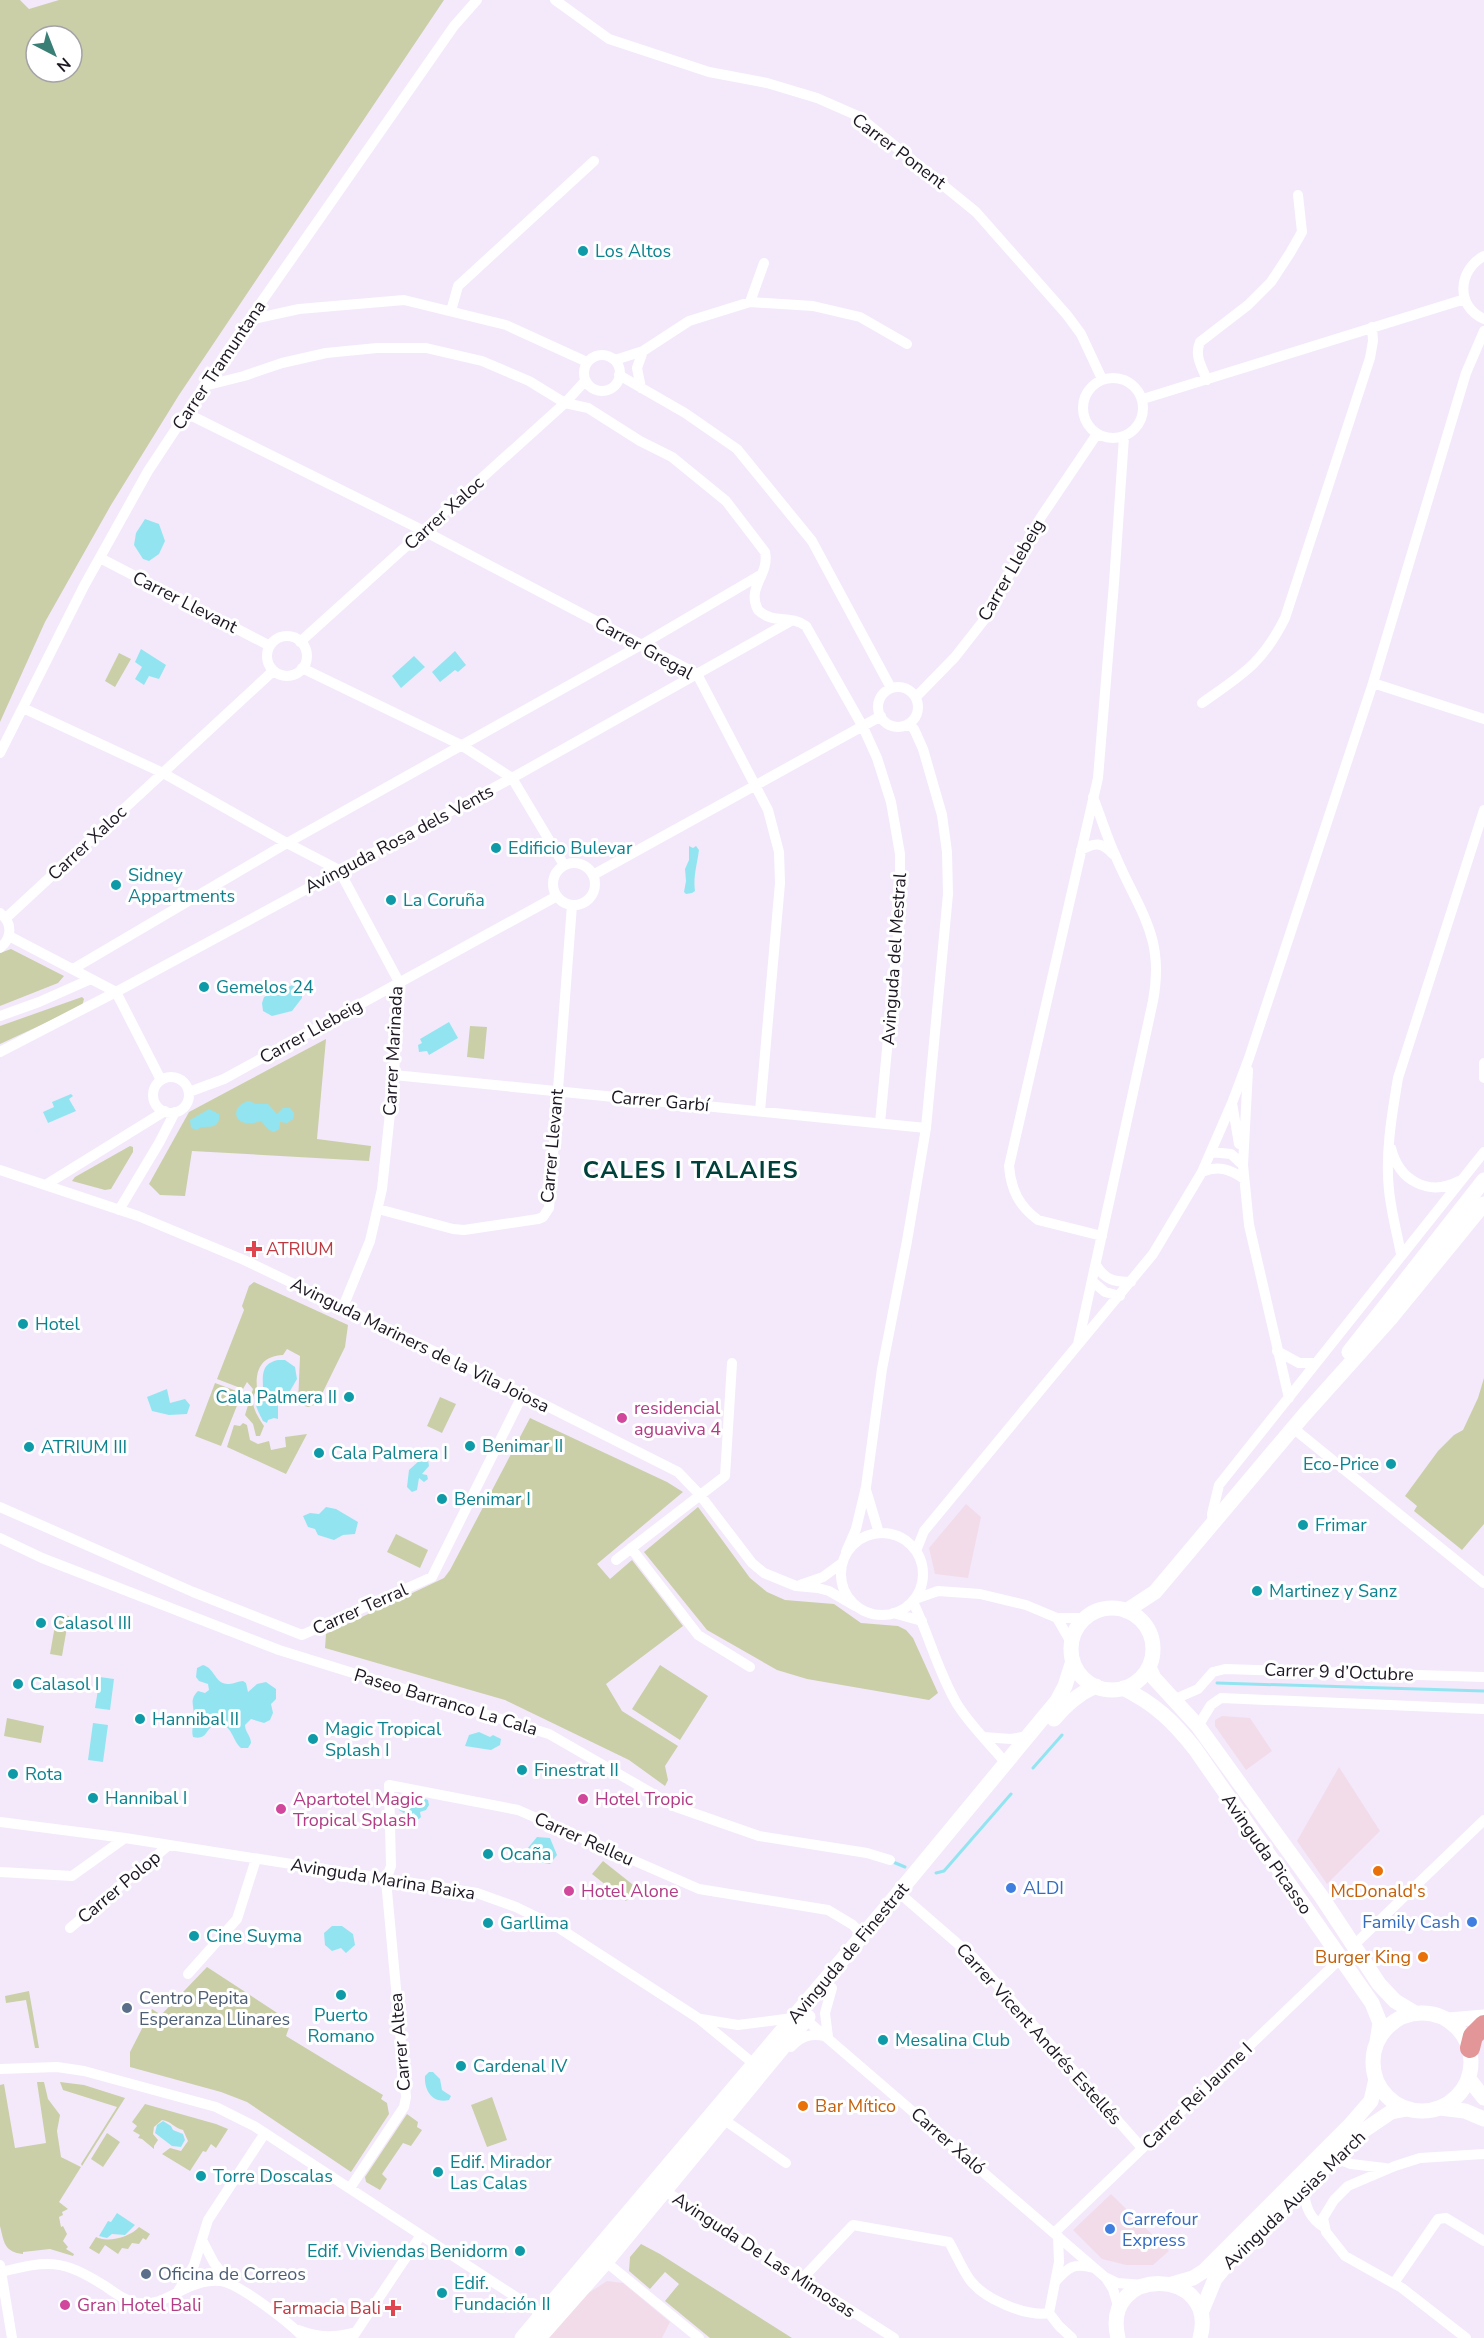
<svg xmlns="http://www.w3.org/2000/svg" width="1484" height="2338" font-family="'Nunito Sans',sans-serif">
<rect width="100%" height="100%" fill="#f3e9fb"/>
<path fill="#f3dce9" d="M966,1504l15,13 -13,61 -33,-4 -6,-26z
M1222,1716l28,2 22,33 -26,19 -31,-44v-6z
M1339,1767l41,64 -53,53 -30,-43z
M1111,2194l58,57 -16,14h-27l-24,-6 -29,-29z
M607,2281l16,2 47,39 -8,16h-114l33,-40z"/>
<path fill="#cacfa8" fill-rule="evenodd" d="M0,0h20l9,9 30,-9h385l-265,395 -68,110 -66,117 -45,100zM36,36h36v36h-36z
M119,653l12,6 -16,28 -10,-6z
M11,949l53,27 -6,7 -58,23v-53z
M82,997l2,2 -2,7 -82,38v-18z
M470,1026l17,1 -3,32 -17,-2z
M326,1039l-9,100 54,7 -2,15 -177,-10 -7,45 -25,-1 -11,-11 40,-72z
M130,1146l3,1v5l-22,37 -6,1 -33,-9 3,-4z
M254,1282l94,43 -3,22 -28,57 -9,3 -10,-3 2,-48 -13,-7 -4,6c-21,1 -28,14 -26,34 -9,13 -1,25 7,37l-4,10h-4l-3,-12 -8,-9 8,-26 -6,-7 -4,7 -26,-10 27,-69 -2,-4 7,-20z
M1484,1378v146l-22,26 -48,-39 3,-5 -12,-10 33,-45 16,-16 9,-5 15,-32z
M215,1383l27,10 -21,53 -26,-10z
M440,1397l16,7 -14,29 -15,-7z
M530,1418l137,64 16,10 -86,72 13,15 22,-19 51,66 -77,58 16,27 56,35 -13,20 3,14 -3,6 -36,-26 -124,-60 -180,-52 1,-14 118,-56 6,-8z
M243,1423l4,2 3,15 8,4 11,-3 2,9 15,-3 -1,-10 22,-3 -21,40 -59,-27 7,-22 6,1z
M698,1507l52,71 17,14 18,8 49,4 27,19 37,3 8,4 7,8 25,55 -9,7 -122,-21 -30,-9 -70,-40 -63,-78z
M396,1534l32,16 -8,18 -33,-16z
M57,1614l12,2 -7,40 -12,-2z
M660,1665l48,31 -28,44 -48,-31z
M7,1718l37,8 -3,17 -37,-7z
M603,1861l34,27 -11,13 -34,-27z
M207,1967l84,55 -5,14 97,59 -2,4 6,4 2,11 -38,58 -104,-70 -26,-10 -91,-25v-15l22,-43 9,6z
M29,1991l10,57h-4l-9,-48 -20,3 -1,-7z
M37,2082h7l4,17 12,16 -3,16 4,26 20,10 -22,35 9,7 -6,3 1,3 -4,2 2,10 2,-1 4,8 -4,7 5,6 -2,2 8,5 -1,2 -23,-7 -27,3v2c-19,-2 -19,-12 -23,-28v-141l4,-1 11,64 31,-5z
M60,2082l24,3 41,13 -43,68 -1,-2 36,-57 -54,-17z
M492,2097l15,43 -20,7 -16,-42z
M145,2104l71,20 12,5 -12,19 -5,-4 -5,8 -3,-1 -13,20 -28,-17 8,-6 11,3 7,-10 -5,-11c-9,-2 -12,-9 -21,-10l-8,7 -1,7 5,6 -4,6v3l-12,-10 -4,-1 2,-3 -7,-4 4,-5 -5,-4z
M407,2114l11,8 -1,5 5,3 -11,16 -8,-3 -21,31 5,5 -7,11 -14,-8 -1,-5z
M107,2133l13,9 -17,25 -12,-8z
M139,2227l11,7 -4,6 -3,-2 -4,6 -7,-1 -4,6 -6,-1 -4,6 -13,-9 -6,9 -10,-6 7,-11c11,6 35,0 43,-10z
M641,2244l19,10 132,84h-82l-45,-37 14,-17 -14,-12 -15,17 -21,-18 1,-14z"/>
<path fill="#92e5f0" d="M145,519l14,5 6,17 -6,13 -10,7 -6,-2 -9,-14 2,-12z
M141,649l25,16 -7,14 -10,-3 -5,9 -9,-6 7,-12 -7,-5z
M455,651l11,14 -8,7 -3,-2 -15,12 -8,-10z
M414,656l11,11 -24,21 -9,-12z
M689,846l4,2 3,-2 3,4c-2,15 -6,27 -4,41l-3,2 -6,1 -2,-2 2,-11 -1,-12 4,-9z
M282,984l5,3 6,-2 9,6v7l-10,13 -20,5 -9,-5 -1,-8 2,-6 10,-5 1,-5z
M449,1022l9,16 -29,17 -2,-4 -8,1 -1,-7 4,-2 -2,-4z
M71,1094l2,2 -4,3 7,12 -28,12 -5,-11 11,-5 -2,-5z
M249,1101l7,3h12l9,10 6,-6h7l4,5 -1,6 -6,4 -7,-1 -1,7 -5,3 -5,-2 -8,-9c-29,10 -32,-16 -12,-20z
M209,1109l10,5c2,14 -9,13 -18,13l-4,3 -6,-2 -1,-8z
M278,1360h7l10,7 2,12 -7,12 -12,7v21l-4,-1 -6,2 -1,3 -4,-2c-3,-6 -8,-15 -8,-22l8,-8c0,-15 -3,-27 15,-31z
M167,1389l3,14 15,-4 5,6 -3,9 -18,1 -17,-4 -5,-14z
M421,1459l7,1 1,6 -7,8 5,1 1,4 -4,3 -5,-4 -2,12 -5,2 -5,-5 2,-17z
M326,1507l10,2 22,13 -3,12 -12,1 -9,5 -16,-5 -3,-6 -7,-2 -5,-11 7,-3 9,1z
M203,1665c12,3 12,20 26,19 5,0 9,-3 14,-3l3,2 2,9 9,-8 9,-2 10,7v10l-5,5 2,9 -3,7 -6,3 -13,-4 -6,6c0,7 6,11 6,18l-3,5h-7c-10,-9 -9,-28 -28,-23 -8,7 -7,15 -20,12 -2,-7 1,-14 1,-21 0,-11 -5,-16 4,-25l7,2 4,-3 -1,-6 -9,-3 -3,-4 1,-9z
M100,1677l14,2 -4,31 -15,-2z
M93,1723l15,2 -5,37 -15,-2z
M479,1732l11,5 3,-2 8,4 -1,6 -9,5 -26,-4 4,-11z
M422,1797l6,3 1,5 -3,5 -6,2 1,5 -2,2 -3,-1 -2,-5 -7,2 -8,-5v-5l5,-7 11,2z
M537,1837l13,1 7,17 -7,9 -22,-4 -1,-11z
M332,1926h10l11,8 2,11 -9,8 -5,-5 -9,3 -7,-6 -1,-12z
M429,2072h4l7,7 2,11 9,6 -2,4c-16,4 -25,-9 -24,-24z
M163,2121l8,5 2,4 10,4 2,6 -4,7 -9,-1 -17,-13 2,-8z
M117,2213l18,12 -10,10 -13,-1 -5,4 -8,-2 9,-15 3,1z"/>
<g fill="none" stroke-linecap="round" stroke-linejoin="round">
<path stroke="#92e5f0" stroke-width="3" d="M1217,1683l267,8
M1033,1768l29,-33
M893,1862l12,5
M936,1873l8,-2 67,-77"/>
<path stroke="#fff" stroke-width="10" d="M555,0l54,39 100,33 58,11 50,15 41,18 118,96 91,103 14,19 21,45
M1484,256c-26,14 -29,50 0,63
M750,302l14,-39
M451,311l7,-25 136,-125
M249,320l50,-11 105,-9 102,25 81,37
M584 373a18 18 0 1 1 36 0a18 18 0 1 1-36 0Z
M615,360l28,-9 46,-30 61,-19 63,4 47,11 47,27
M619,375l66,38 52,36 75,92 79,147
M1083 408a30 30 0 1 1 60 0a30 30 0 1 1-60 0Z
M1207,380c-5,-13 -13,-24 -7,-38l48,-37 23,-23 19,-29 12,-21 -4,-37
M204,386l40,-10 38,-13 44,-10 51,-5h49l56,13 47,20 36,22 23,5 52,33 32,16 54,44 39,51c5,23 -19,35 -7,58 16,15 31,4 48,16l57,101 14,31 14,44 9,52v59l-20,210
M641,388l-4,-20 6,-17
M1143,399l322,-100
M186,413l238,118 273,143 71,136 11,42 1,31 -20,228
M100,558l170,88
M267 656a20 20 0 1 1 40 0a20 20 0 1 1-40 0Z
M300,642l265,-239 20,-22
M302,668l159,77 51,33 52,87
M1373,683l111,36
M878 707a20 20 0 1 1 40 0a20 20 0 1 1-40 0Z
M916,697l39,-40 29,-37 57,-103 56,-83
M1202,703c41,-29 60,-39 83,-85l85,-260 3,-17 -1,-14
M23,708l140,65 124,70 52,27 60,112 -5,93 -12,114 -12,52 -27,66
M0,753l84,-167 64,-115 82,-124 224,-321 23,-26
M1081,850c14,-8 21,-8 32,4
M553 884a21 21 0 1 1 42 0a21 21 0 1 1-42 0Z
M593,875l288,-159
M0,913c13,10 12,25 0,35
M6,918l267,-247
M9,936l107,56 45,88
M73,969l214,-126 354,-198 121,-71
M0,1016l39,-14 52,-23
M0,1052l116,-60 396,-214 279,-157
M1484,1063v15
M1248,1070l-5,95 6,60 40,173
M394,1075l532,53
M153 1095a18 18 0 1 1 36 0a18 18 0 1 1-36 0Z
M189,1092l35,-13 333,-183
M1232,1103l7,41
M1391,1148c8,33 38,49 68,33
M1211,1152l20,2 12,11
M0,1170l138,46 106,44 279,134 155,78 22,23 52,68 12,10 32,13 22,2 11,3 26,15
M1202,1172c16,-7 28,-3 42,7
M47,1184l118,-73
M378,1209l75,20 11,1 74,-11 5,-2 6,-9 23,-303
M119,1210l40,-67 16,-31
M1102,1236l-64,-16c-19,-14 -27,-30 -29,-54l89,-388 16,-195 10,-146
M1401,1254c-4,-21 -10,-43 -12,-64 -4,-37 3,-76 9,-112l86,-268
M1096,1265c9,15 18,17 35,17
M1092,1281l13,11 15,4
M1078,1344l75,-343c12,-64 -13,-88 -37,-144 -9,-19 -15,-40 -23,-60
M1277,1351l22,12h15
M1293,1428l191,155
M866,1490l13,43
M0,1507l193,85 109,43 130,-58 91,-183
M1213,1524l-1,-10 7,-29 265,-333
M841 1574a41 41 0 1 1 82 0a41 41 0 1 1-82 0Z
M0,1538l42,20 237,92 270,84 127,73 83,29 108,17 23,7
M631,1548l67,87 52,32
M916,1551l8,-20 229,-277 49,-82 30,-69 17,-45 124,-375 93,-310 18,-42
M846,1552l10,-23 10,-42 16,-118 25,-128 19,-113 22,-234 -1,-42 -5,-37 -19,-66 -9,-20 -6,-5
M616,1560l109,-84 7,-113
M800,1585l23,-8 19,-14
M915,1599l23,-8 42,3 46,11 31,13h29
M913,1602c16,33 25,70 44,102 13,21 32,39 48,58
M893,1613l29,8
M1057,1618l15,26
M1175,1699l23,-10 15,-17 12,-3 259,8
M1198,1726l13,-21 10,-7 263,11
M983,1737l28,2 17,-3
M0,1822l125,16 352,55 39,14 43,21 139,90 56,46
M0,1872l72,4 53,-38
M905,1898l68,59 169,191
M70,1928l99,-83
M1354,1945l130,-125
M188,1974l49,-55 19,-60
M701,2019l37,6 55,-7 18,6 295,254 7,11 6,20
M828,2037l-3,-24 7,-25
M791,2047c10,-11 20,-14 34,-11
M0,2069l57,-2 27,4 132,36 38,19 288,188
M723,2119l63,44
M1335,2158l16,6 34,4
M350,2188l54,-81 2,-10 -20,-217 5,-14 -2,-81 129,25 181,79 129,21 25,15 10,11
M1304,2190c1,17 6,29 21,38
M665,2191l229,147
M1054,2233l286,-274
M1058,2236l1,26 -10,51 10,13 13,12
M202,2240l12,23 16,20
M606,2262l93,76
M0,2265l12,73
M1,2272c48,-12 61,-13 104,14 10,7 21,15 33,17 23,3 36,-11 56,-18 8,-3 18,-5 27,-4 19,3 69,42 83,57
M1107,2278l10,5 27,2
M801,2280l52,-55 96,17c7,12 13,27 21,38 14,19 56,37 79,33
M1056,2281c13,-15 18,-18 38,-13
M1394,2283l44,-64 8,-1 38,23
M177,2293l17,-28 14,-45 57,-87
M298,2330c21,8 37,8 58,2
M352,2338l69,-103
M1466,2338l-64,-50 -57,-32 -19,-24 -3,-14 11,-18 14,-14 47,-20 25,-8 64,-4"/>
<path stroke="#fff" stroke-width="15" d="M1349,1352l135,-172
M1071 1649a41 41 0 1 1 82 0a41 41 0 1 1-82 0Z
M1126,1611l29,-19 149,-177 86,-96 94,-115
M1149,1667l5,11 44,48 123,170 58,88 16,17 20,12
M1123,1688c32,16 50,33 72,61l177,254 8,20 -3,19
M1054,1719c13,-15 24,-25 42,-33
M1373 2062a49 49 0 1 1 98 0a49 49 0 1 1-98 0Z
M1449,2020l35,-3
M1469,2079l15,19
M1440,2108l25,3 19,8
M1172,2284l21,-6 11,-7 147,-147 20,-23 5,-22
M1201,2313l14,-34 12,-15 133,-131 31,-21 16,-3
M522,2338l363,-429 172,-208 8,-15 8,-25
M539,2338l67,-76 202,-245
M1118,2338c-18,-74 102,-71 82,0"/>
<path stroke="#e29698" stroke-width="20" d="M1470,2048l3,-12 11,-11"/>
</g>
<g fill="#0f9aa8" stroke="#fff" stroke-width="2">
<circle cx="583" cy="251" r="6"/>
<circle cx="496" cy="848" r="6"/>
<circle cx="116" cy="885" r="6"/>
<circle cx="391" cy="900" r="6"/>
<circle cx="204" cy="987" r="6"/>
<circle cx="23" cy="1324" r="6"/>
<circle cx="349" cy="1397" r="6"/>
<circle cx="470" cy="1446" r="6"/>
<circle cx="29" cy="1447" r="6"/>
<circle cx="319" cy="1453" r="6"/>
<circle cx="1391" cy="1464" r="6"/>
<circle cx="442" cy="1499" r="6"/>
<circle cx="1303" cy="1525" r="6"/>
<circle cx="1257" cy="1591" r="6"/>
<circle cx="41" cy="1623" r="6"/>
<circle cx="18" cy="1684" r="6"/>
<circle cx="140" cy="1719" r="6"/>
<circle cx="313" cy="1739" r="6"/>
<circle cx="522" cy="1770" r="6"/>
<circle cx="13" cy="1774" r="6"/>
<circle cx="93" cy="1798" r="6"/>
<circle cx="488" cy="1854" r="6"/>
<circle cx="488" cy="1923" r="6"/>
<circle cx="194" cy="1936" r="6"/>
<circle cx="341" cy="1995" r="6"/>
<circle cx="883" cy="2040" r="6"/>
<circle cx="461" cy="2066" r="6"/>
<circle cx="438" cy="2172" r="6"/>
<circle cx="201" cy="2176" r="6"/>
<circle cx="520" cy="2251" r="6"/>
<circle cx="442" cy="2293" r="6"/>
</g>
<g fill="#e0444e" stroke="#fff" stroke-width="2">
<path d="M251 1240h6v6h6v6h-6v6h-6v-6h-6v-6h6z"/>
<path d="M390 2299h6v6h6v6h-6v6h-6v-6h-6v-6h6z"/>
</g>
<g fill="#d1479c" stroke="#fff" stroke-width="2">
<circle cx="622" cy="1418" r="6"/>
<circle cx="583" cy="1799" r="6"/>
<circle cx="281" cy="1809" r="6"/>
<circle cx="569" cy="1891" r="6"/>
<circle cx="65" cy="2305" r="6"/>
</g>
<g fill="#e8710a" stroke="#fff" stroke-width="2">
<circle cx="1378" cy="1871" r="6"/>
<circle cx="1423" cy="1957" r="6"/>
<circle cx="803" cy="2106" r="6"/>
</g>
<g fill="#3f7fe0" stroke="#fff" stroke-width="2">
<circle cx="1011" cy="1888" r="6"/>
<circle cx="1472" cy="1922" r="6"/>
<circle cx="1110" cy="2229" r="6"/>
</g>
<g fill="#5c6f8a" stroke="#fff" stroke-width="2">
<circle cx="127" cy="2008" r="6"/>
<circle cx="146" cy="2274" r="6"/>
</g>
<g text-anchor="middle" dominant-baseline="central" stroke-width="6" stroke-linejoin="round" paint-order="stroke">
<g font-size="18" fill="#1d1722" stroke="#fff">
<text transform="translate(899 151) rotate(37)">Carrer Ponent</text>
<text transform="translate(219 365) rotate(-56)">Carrer Tramuntana</text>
<text transform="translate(444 513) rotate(-42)">Carrer Xaloc</text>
<text transform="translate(1011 570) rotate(-60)">Carrer Llebeig</text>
<text transform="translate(185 602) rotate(27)">Carrer Llevant</text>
<text transform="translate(644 648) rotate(29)">Carrer Gregal</text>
<text transform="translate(399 839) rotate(-28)">Avinguda Rosa dels Vents</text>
<text transform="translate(87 843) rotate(-43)">Carrer Xaloc</text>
<text transform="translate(894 959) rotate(-86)">Avinguda del Mestral</text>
<text transform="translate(311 1031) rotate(-29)">Carrer Llebeig</text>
<text transform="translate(393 1051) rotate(-87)">Carrer Marinada</text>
<text transform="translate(660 1101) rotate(5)">Carrer Garbí</text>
<text transform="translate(552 1146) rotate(-85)">Carrer Llevant</text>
<text transform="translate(420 1345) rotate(26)">Avinguda Mariners de la Vila Joiosa</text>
<text transform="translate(360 1609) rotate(-24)">Carrer Terral</text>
<text transform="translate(1339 1672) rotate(2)">Carrer 9 d’Octubre</text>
<text transform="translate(446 1702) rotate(17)">Paseo Barranco La Cala</text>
<text transform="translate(584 1839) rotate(24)">Carrer Relleu</text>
<text transform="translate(1267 1854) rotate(55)">Avinguda Picasso</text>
<text transform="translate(383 1879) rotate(9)">Avinguda Marina Baixa</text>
<text transform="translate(119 1887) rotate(-40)">Carrer Polop</text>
<text transform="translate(848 1953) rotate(-50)">Avinguda de Finestrat</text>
<text transform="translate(1039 2034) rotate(48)">Carrer Vicent Andrés Estellés</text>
<text transform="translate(400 2042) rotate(-95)">Carrer Altea</text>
<text transform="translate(1197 2096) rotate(-44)">Carrer Rei Jaume I</text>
<text transform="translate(948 2141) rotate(41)">Carrer Xaló</text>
<text transform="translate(1294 2200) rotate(-44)">Avinguda Ausias March</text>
<text transform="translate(764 2255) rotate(33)">Avinguda De Las Mimosas</text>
</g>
<g font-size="18" fill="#0d838f" stroke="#fff" text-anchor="start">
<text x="595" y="251">Los Altos</text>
<text x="508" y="848">Edificio Bulevar</text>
<text x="128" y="875">Sidney<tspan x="128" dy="21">Appartments</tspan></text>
<text x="403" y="900">La Coruña</text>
<text x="216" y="987">Gemelos 24</text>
<text x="35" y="1324">Hotel</text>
<text x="337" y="1397" text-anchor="end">Cala Palmera II</text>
<text x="482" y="1446">Benimar II</text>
<text x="41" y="1447">ATRIUM III</text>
<text x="331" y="1453">Cala Palmera I</text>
<text x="1379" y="1464" text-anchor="end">Eco-Price</text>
<text x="454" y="1499">Benimar I</text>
<text x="1315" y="1525">Frimar</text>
<text x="1269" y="1591">Martinez y Sanz</text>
<text x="53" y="1623">Calasol III</text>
<text x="30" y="1684">Calasol I</text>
<text x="152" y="1719">Hannibal II</text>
<text x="325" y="1729">Magic Tropical<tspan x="325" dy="21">Splash I</tspan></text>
<text x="534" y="1770">Finestrat II</text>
<text x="25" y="1774">Rota</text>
<text x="105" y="1798">Hannibal I</text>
<text x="500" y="1854">Ocaña</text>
<text x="500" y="1923">Garllima</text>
<text x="206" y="1936">Cine Suyma</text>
<text x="341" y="2015" text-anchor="middle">Puerto<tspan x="341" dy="21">Romano</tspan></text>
<text x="895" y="2040">Mesalina Club</text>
<text x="473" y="2066">Cardenal IV</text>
<text x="450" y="2162">Edif. Mirador<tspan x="450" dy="21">Las Calas</tspan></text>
<text x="213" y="2176">Torre Doscalas</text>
<text x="508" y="2251" text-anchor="end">Edif. Viviendas Benidorm</text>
<text x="454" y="2283">Edif.<tspan x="454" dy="21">Fundación II</tspan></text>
</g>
<g font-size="18" fill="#be3a42" stroke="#fff" text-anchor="start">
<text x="266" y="1249">ATRIUM</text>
<text x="381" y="2308" text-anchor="end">Farmacia Bali</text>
</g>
<g font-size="18" fill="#b23c85" stroke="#fff" text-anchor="start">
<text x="634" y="1408">residencial<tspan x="634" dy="21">aguaviva 4</tspan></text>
<text x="293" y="1799">Apartotel Magic<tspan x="293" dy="21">Tropical Splash</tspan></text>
<text x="595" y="1799">Hotel Tropic</text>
<text x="581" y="1891">Hotel Alone</text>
<text x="77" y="2305">Gran Hotel Bali</text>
</g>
<g font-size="18" fill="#366cbe" stroke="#fff" text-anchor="start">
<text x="1023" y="1888">ALDI</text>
<text x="1460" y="1922" text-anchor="end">Family Cash</text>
<text x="1122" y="2219">Carrefour<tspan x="1122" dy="21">Express</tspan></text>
</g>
<g font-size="18" fill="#c56008" stroke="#fff">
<text x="1378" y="1891">McDonald's</text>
<text x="1411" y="1957" text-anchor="end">Burger King</text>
<text x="815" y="2106" text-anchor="start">Bar Mítico</text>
</g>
<g font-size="18" fill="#4e5e75" stroke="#fff" text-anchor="start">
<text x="139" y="1998">Centro Pepita<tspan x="139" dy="21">Esperanza Llinares</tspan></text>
<text x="158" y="2274">Oficina de Correos</text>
</g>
<g font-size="24" font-weight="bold" letter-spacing="1.5" fill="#00413b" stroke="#fff">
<text x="691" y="1170">CALES I TALAIES</text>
</g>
</g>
<g transform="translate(54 54) rotate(138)"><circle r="28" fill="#ffffff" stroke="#a5a2a7" stroke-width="1.5"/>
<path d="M0-4.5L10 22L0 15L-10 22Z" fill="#397f75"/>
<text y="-9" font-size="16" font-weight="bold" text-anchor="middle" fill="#1d1722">N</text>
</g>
</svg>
